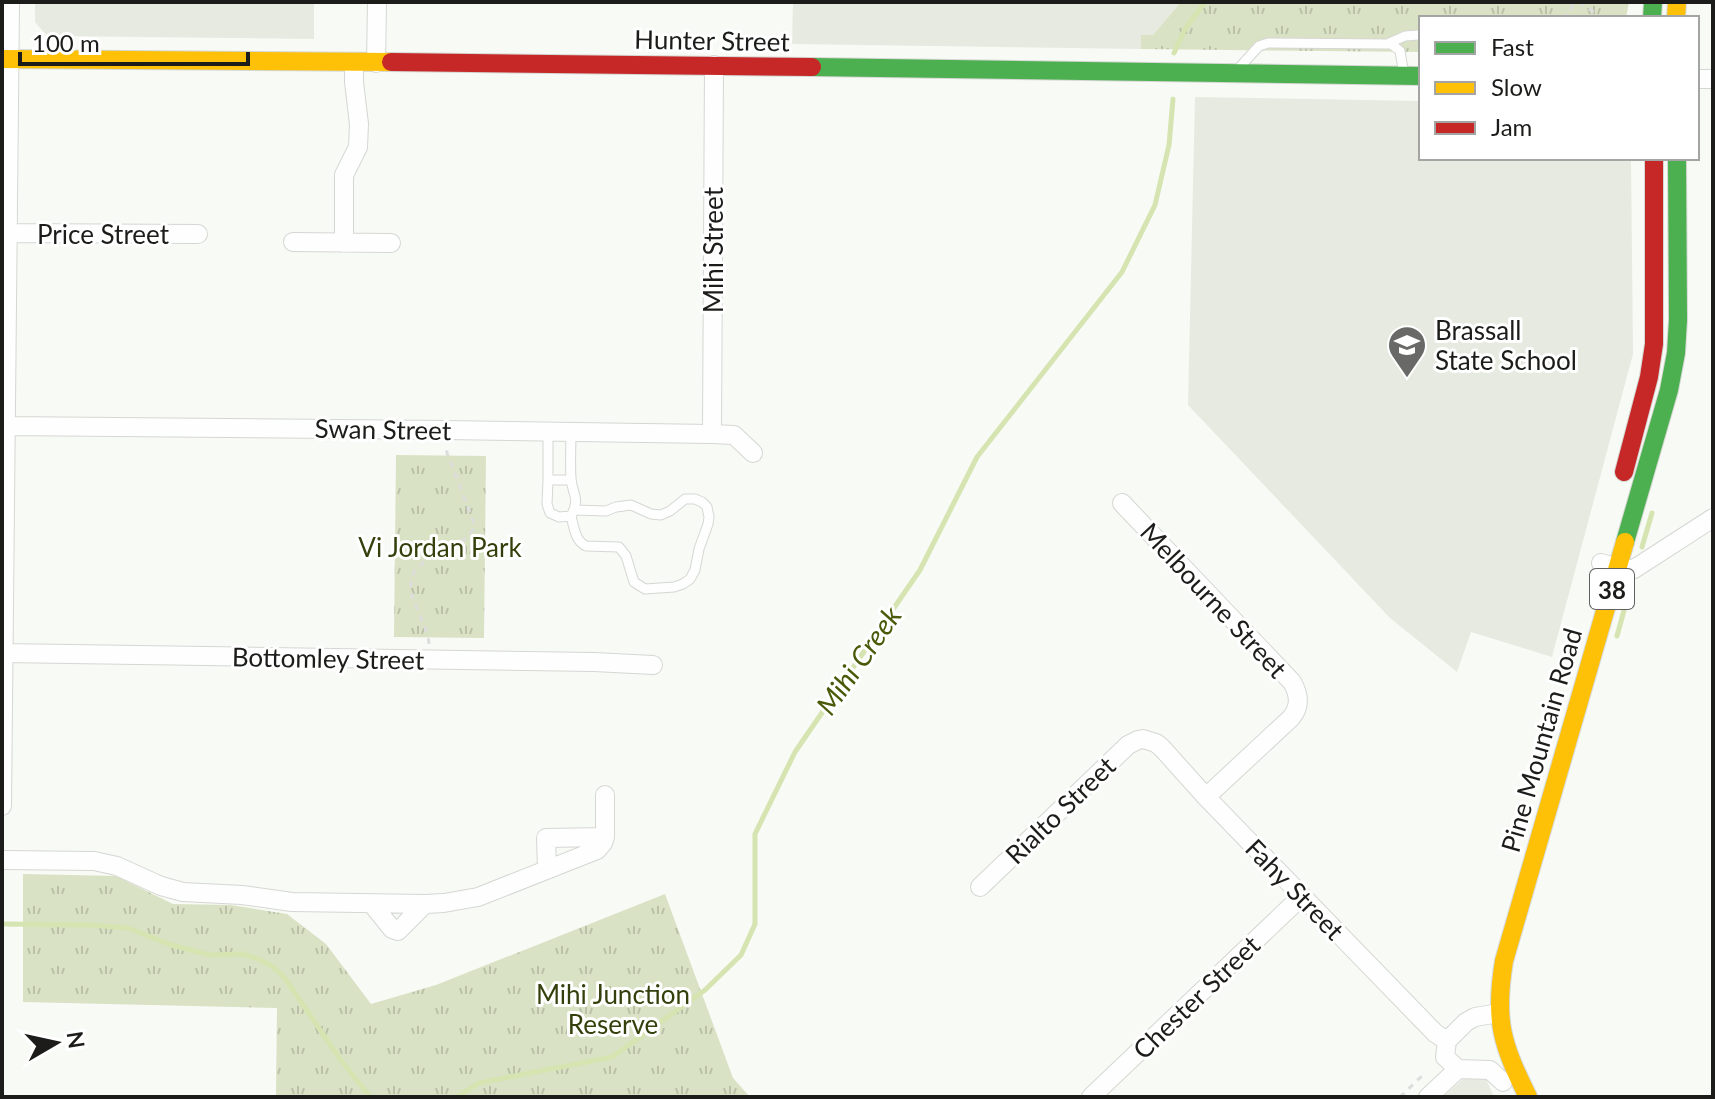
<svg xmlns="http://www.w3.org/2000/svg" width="1715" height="1099" font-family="Lato,sans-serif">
<defs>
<pattern id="park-tufts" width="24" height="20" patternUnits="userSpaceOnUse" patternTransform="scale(2)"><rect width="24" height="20" fill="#d9e2c4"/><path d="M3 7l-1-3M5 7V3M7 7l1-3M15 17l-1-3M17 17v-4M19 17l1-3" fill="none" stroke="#bac1a8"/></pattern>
</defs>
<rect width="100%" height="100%" fill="#f8faf5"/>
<path fill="#e7eae0" d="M35,2h279v37l-267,-3 -12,-14z
M793,2h388l-28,33h-11l-1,14 -349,-5z
M1195,97l226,4v57h210l2,196 -81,303 -81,-25 -14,40 -67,-54 -202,-213z
M1472,1071l12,3 10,23h-51z"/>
<path fill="url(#park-tufts)" d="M1181,2h448l-3,16h-205v34l-280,-3v-14h12z
M396,455l90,1 -2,182 -90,-1z
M23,874l93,2 57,28 58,1 56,9 39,30 45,60 65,-19 229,-91 68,184 17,19h-472l-2,-2 1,-87 -254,-6z"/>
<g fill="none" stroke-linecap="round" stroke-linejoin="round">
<path stroke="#d5e4b0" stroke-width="5" d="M1174,53l11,-24 20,-27
M1642,547l10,-34
M1617,636l11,-40
M2,924l90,1 36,3 43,17 39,10 34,-1 14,5 14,7 12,11 56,82 30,38
M457,1097l22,-14 133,-26 93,-67 36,-35 14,-31v-90l40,-82 125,-182 57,-113 145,-185 33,-67 14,-60 4,-46"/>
<g stroke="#d5d7d3" stroke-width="11">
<path id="lane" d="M1387,44l18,-8 13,-1
M1239,68l20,-22 9,-3 119,1h4l9,7 4,24
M548,431v49
M571,480h-23l-1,24 3,9 9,4 12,-1c10,-19 1,-21 0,-38 -1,-15 0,-31 0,-46
M571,516c3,11 4,25 15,30l33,1 7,9 8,26 11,7 29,-2 9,-3 7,-5 5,-9 4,-21 9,-25 1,-7 -2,-10 -5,-5 -7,-3h-10l-15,12 -9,4 -10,-1 -20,-9 -15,2 -10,4 -31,-1"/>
</g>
<g stroke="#d5d7d3" stroke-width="20">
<path id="street" d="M376,63l1,-61
M1697,79h16
M8,233l190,1
M293,242l98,1
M344,243v-68l14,-28 1,-23 -5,-42v-20
M6,426l440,4 266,4 22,1 19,18
M712,434l2,-369
M1122,503l170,179c7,12 9,24 -1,36l-85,79
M1601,563l17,5 16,1 79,-51
M3,653l591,9 59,3
M2,806l8,-804
M2,860l92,1 23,5 44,20 22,6 59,3 50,7 133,2 19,-1 34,-6 119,-47 6,-7 2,-6v-42
M547,870l-1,-32 59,-1
M980,887l148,-142 10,-5 5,-1 13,4 6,5 44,49 229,236 12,8
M372,904l20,25 6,2 27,-27
M1499,1013l-24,4 -9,5 -19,19 -2,16 13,12 32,1 13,12
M1091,1097l211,-201
M1428,1097l30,-28"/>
</g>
<g stroke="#d5d7d3" stroke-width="20">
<path id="fast" d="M1652,18l1,-16
M812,67l609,9
M1625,542l44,-152 7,-37 2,-33 -1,-162"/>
</g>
<g stroke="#d5d7d3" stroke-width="20">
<path id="slow" d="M1676,18l1,-16
M2,59l389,3
M1528,1097c-26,-53 -34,-76 -24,-136l121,-419"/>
</g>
<g stroke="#d5d7d3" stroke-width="20">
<path id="jam" d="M391,62l421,5
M1624,472l25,-95 5,-33v-186"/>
</g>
<path stroke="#dddddc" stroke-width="3" stroke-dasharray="6 6" stroke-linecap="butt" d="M1579,2l23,16
M1562,18l8,-7 4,-9
M429,644c-1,-21 -24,-47 -17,-67 8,-24 52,-26 63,-51l-28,-73 -1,-8
M1400,1097l24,-23"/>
<use href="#lane" stroke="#fefefe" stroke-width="9"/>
<use href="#street" stroke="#fefefe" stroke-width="18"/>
<use href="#fast" stroke="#4caf50" stroke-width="18"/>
<use href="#slow" stroke="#ffc107" stroke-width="18"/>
<use href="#jam" stroke="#c62828" stroke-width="18"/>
</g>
<defs>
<g id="school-pin" transform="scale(2)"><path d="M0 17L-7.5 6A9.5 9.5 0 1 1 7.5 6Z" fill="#696a67" stroke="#fff"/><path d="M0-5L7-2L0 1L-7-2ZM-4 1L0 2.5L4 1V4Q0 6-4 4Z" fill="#fff"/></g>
</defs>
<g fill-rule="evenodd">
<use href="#school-pin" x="1407" y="345"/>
</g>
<g text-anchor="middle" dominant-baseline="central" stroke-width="6" stroke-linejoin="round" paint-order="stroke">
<rect fill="#fff" stroke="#60615f" stroke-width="2" x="1590" y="569" width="44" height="40" rx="6"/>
<g font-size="24" font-weight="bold" fill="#1c1d1a">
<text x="1612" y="589">38</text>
</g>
<g font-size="26" fill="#1c1d1a" stroke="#fff">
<text transform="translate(712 40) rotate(1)">Hunter Street</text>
<text x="103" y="234">Price Street</text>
<text transform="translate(713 250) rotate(-90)">Mihi Street</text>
<text transform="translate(383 429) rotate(1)">Swan Street</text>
<text transform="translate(1214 600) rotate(47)">Melbourne Street</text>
<text transform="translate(328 658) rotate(1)">Bottomley Street</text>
<text transform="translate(1541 740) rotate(-74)">Pine Mountain Road</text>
<text transform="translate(1060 810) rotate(-44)">Rialto Street</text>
<text transform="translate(1295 889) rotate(46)">Fahy Street</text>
<text transform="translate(1196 997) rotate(-44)">Chester Street</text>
</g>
<g font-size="26" fill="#1c1d1a" stroke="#fff" text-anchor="start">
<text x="1435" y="330">Brassall<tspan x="1435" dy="30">State School</tspan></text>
</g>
<g font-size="26" fill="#34400b" stroke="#fff">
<text x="440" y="547">Vi Jordan Park</text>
<text x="613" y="994">Mihi Junction<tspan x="613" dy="30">Reserve</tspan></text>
</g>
<g font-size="28" font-style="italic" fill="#495a09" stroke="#fff">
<text transform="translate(858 660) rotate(-55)">Mihi Creek</text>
</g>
</g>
<rect width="1715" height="1099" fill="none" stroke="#1c1d1a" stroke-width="8"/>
<rect x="1419" y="16" width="280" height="144" fill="#ffffff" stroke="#a4a5a3" stroke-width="2"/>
<rect x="1435" y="42" width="40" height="12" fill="#4caf50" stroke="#a4a5a3" stroke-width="2"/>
<text x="1491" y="56" font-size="24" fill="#1c1d1a">Fast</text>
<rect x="1435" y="82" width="40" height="12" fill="#ffc107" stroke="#a4a5a3" stroke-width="2"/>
<text x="1491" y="96" font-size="24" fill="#1c1d1a">Slow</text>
<rect x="1435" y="122" width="40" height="12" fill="#c62828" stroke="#a4a5a3" stroke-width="2"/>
<text x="1491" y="136" font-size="24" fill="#1c1d1a">Jam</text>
<g transform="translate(56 1043) rotate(81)" stroke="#ffffff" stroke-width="6" paint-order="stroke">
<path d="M0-6L14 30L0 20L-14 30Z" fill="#1c1d1a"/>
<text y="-12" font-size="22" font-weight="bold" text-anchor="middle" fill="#1c1d1a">N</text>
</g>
<path d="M20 52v12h228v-12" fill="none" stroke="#1c1d1a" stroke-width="4"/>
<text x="32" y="52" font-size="24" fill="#1c1d1a" stroke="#ffffff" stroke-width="6" paint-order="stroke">100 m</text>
</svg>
